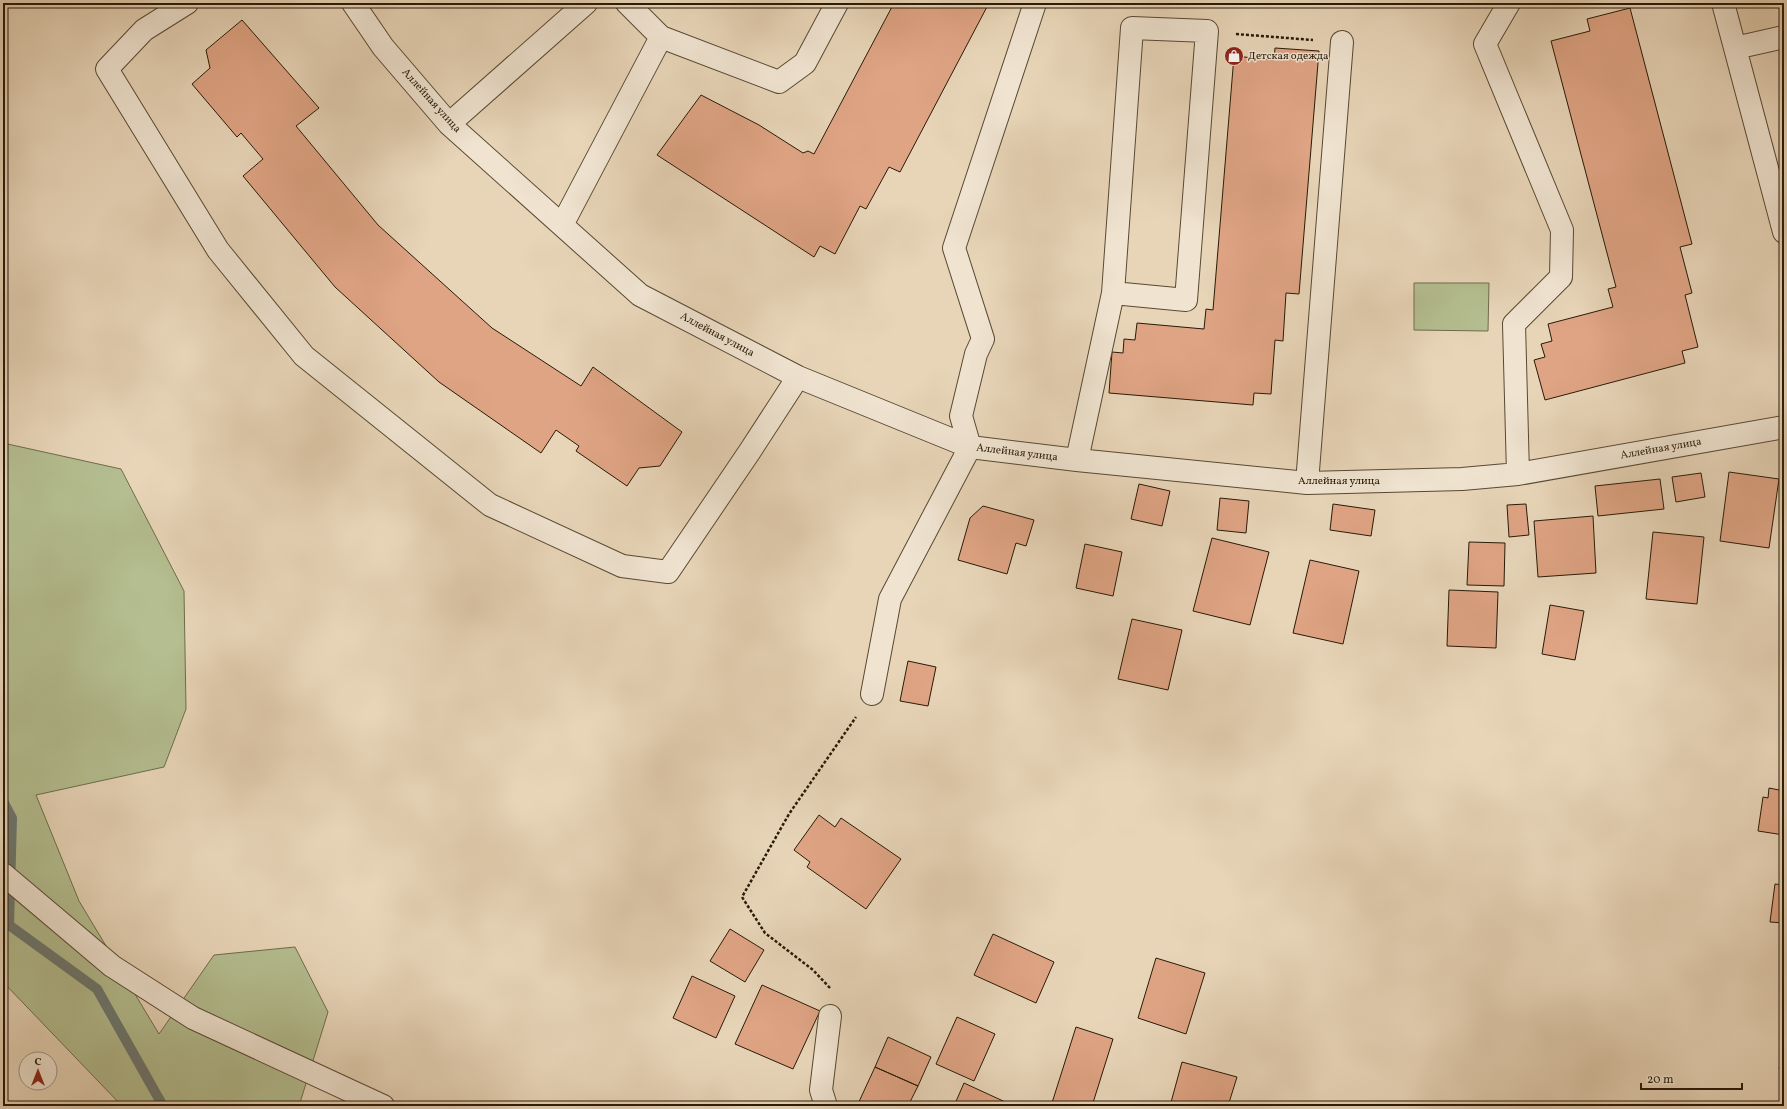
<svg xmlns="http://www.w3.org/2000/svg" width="1787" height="1109" font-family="Vollkorn,serif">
<rect width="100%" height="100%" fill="#e8d5b8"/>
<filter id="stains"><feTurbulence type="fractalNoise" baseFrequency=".005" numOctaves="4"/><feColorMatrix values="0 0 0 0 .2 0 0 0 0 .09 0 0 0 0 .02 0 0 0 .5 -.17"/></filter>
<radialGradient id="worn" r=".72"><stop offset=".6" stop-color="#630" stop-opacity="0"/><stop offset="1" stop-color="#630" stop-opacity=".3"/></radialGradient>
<path fill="#b4be90" stroke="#6e6c4c" d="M1414,283h75l-1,48 -74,-1z
M3,443l118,26 63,122 2,118 -22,58 -128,28 43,106 80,133 55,-79 81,-8 33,65 -29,94h-177l-119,-124z"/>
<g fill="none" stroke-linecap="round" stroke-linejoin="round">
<path stroke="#6c7871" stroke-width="10" d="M3,801l9,17 -3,107 88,64 66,117"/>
</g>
<path fill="#dfa484" stroke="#281a07" d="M894,3h95l-89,169 -11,-5 -23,42 -6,-3 -25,48 -15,-8 -6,11 -157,-102 44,-60 58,30 44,28 5,-2 6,3z
M1630,8l62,236 -12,3 12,46 -7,2 13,52 -16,4 3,12 -140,37 -11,-40 11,-3 -4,-13 11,-3 -4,-17 65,-17 -5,-18 8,-2 -65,-246 39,-10 -3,-12z
M242,20l77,88 -23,18 82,99 114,103 89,58 12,-19 89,65 -22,34 -21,2 -12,18 -51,-35 3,-5 -23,-16 -15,23 -102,-71 -104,-95 -92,-111 20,-17 -22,-26 -4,4 -45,-53 18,-16 -4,-18z
M1275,48l44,3 -20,243 -13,-1 -3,48 -8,-1 -4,54 -17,-1 -1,12 -144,-12 3,-41 11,1 1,-14 11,1 2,-17 67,6 2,-20 7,1 21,-254 40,4z
M1729,472l50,7 -10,69 -49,-7z
M1701,473l4,24 -29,5 -4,-25z
M1660,479l4,30 -66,7 -3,-30z
M1139,484l31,7 -8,35 -31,-7z
M1220,498l29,3 -3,32 -29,-3z
M1333,504l42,6 -4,26 -41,-6z
M1526,504l3,31 -20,2 -2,-32z
M983,506l51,14 -8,26 -10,-3 -9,31 -49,-14 12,-42z
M1593,516l3,57 -58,4 -4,-56z
M1653,532l51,5 -7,67 -51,-5z
M1212,538l57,14 -19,73 -57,-14z
M1469,542l36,1 -1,43 -37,-1z
M1085,544l37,8 -9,44 -37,-8z
M1310,560l49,11 -16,73 -50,-11z
M1449,590l49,2 -2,56 -49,-2z
M1550,605l34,6 -9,49 -33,-6z
M1132,619l50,11 -14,60 -50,-11z
M908,661l28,6 -8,39 -28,-5z
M1769,788l15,3v44l-26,-4 5,-34 5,1z
M819,815l16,12 6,-9 60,41 -35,50 -59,-42 3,-5 -16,-12z
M1775,884l9,1v38l-14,-1z
M730,929l34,21 -19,32 -35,-21z
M993,934l61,28 -18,41 -62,-28z
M1156,958l49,15 -19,61 -48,-16z
M692,976l43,20 -19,42 -43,-20z
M762,985l58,26 -27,58 -58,-25z
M957,1017l38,17 -21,47 -38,-17z
M1076,1027l37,12 -21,67h-41z
M888,1037l43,20 -13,29 -43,-19z
M1784,1042v28l-5,-1z
M1182,1062l55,15 -9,29h-58z
M875,1067l43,19 -10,20h-51z
M964,1083l50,23h-60z"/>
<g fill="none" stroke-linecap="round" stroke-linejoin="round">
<g stroke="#584933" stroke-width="24">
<path id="minor" d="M187,3l-43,27 -37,39 111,181 86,106 186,149 132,61 46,6 82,-121 48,-74
M353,3l30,44 66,77 191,171 158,82 172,70 107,13 230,23 155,-4 56,-5 266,-47
M627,3l34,34
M1509,3l-24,41 77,186 -1,47 -47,47 4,150
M1723,3l61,229
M1735,48l49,-11
M449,124l137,-121
M562,225l99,-188 118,45 26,-19 32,-60
M1077,460l36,-167 73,7 21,-269 -75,-3 -19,265
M1307,483l35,-441
M872,694l18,-95 80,-152 -9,-31 15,-62 7,-15 -29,-91 81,-245
M3,874l109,92 81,52 190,88
M826,1106l-5,-16 9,-74"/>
</g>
<path stroke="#281a07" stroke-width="2.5" stroke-dasharray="3 2" stroke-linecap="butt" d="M1236,34l77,6
M830,988l-17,-18 -48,-37 -23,-36 47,-83 67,-97"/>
<use href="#minor" stroke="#f0e4d1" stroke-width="22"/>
</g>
<defs>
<g id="shop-disc" transform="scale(1)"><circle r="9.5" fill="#8f2418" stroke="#f0e4d1"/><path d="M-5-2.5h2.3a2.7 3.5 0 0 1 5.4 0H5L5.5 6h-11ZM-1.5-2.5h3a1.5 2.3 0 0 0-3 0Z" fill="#fff"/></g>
</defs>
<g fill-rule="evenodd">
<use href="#shop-disc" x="1234" y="56"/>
</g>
<g text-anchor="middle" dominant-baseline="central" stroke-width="3" stroke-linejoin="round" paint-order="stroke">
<g font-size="11" fill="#281a07" stroke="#f0e4d1" text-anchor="start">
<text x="1248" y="56">Детская одежда</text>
</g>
<g font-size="11" fill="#281a07" stroke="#f0e4d1">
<text transform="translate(431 101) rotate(48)">Аллейная улица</text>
<text transform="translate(717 335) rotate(28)">Аллейная улица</text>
<text transform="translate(1661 449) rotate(-10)">Аллейная улица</text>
<text transform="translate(1017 453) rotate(7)">Аллейная улица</text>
<text x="1339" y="481">Аллейная улица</text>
</g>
</g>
<rect width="1787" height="1109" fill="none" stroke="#e8d5b8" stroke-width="16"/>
<rect x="4" y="4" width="1779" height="1101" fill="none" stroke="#281a07" stroke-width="2"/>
<rect x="8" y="8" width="1771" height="1093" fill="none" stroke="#281a07"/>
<g transform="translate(38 1071)"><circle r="19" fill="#f0e4d1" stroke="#a09380"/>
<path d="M0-3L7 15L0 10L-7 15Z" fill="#8f2418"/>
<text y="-6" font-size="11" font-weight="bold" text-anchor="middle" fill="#281a07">С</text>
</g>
<path d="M1641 1083v6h101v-6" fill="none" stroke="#281a07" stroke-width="2"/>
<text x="1647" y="1083" font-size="12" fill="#281a07" stroke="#f0e4d1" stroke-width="3" paint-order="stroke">20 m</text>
<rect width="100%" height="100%" filter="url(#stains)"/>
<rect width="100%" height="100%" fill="url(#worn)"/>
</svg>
